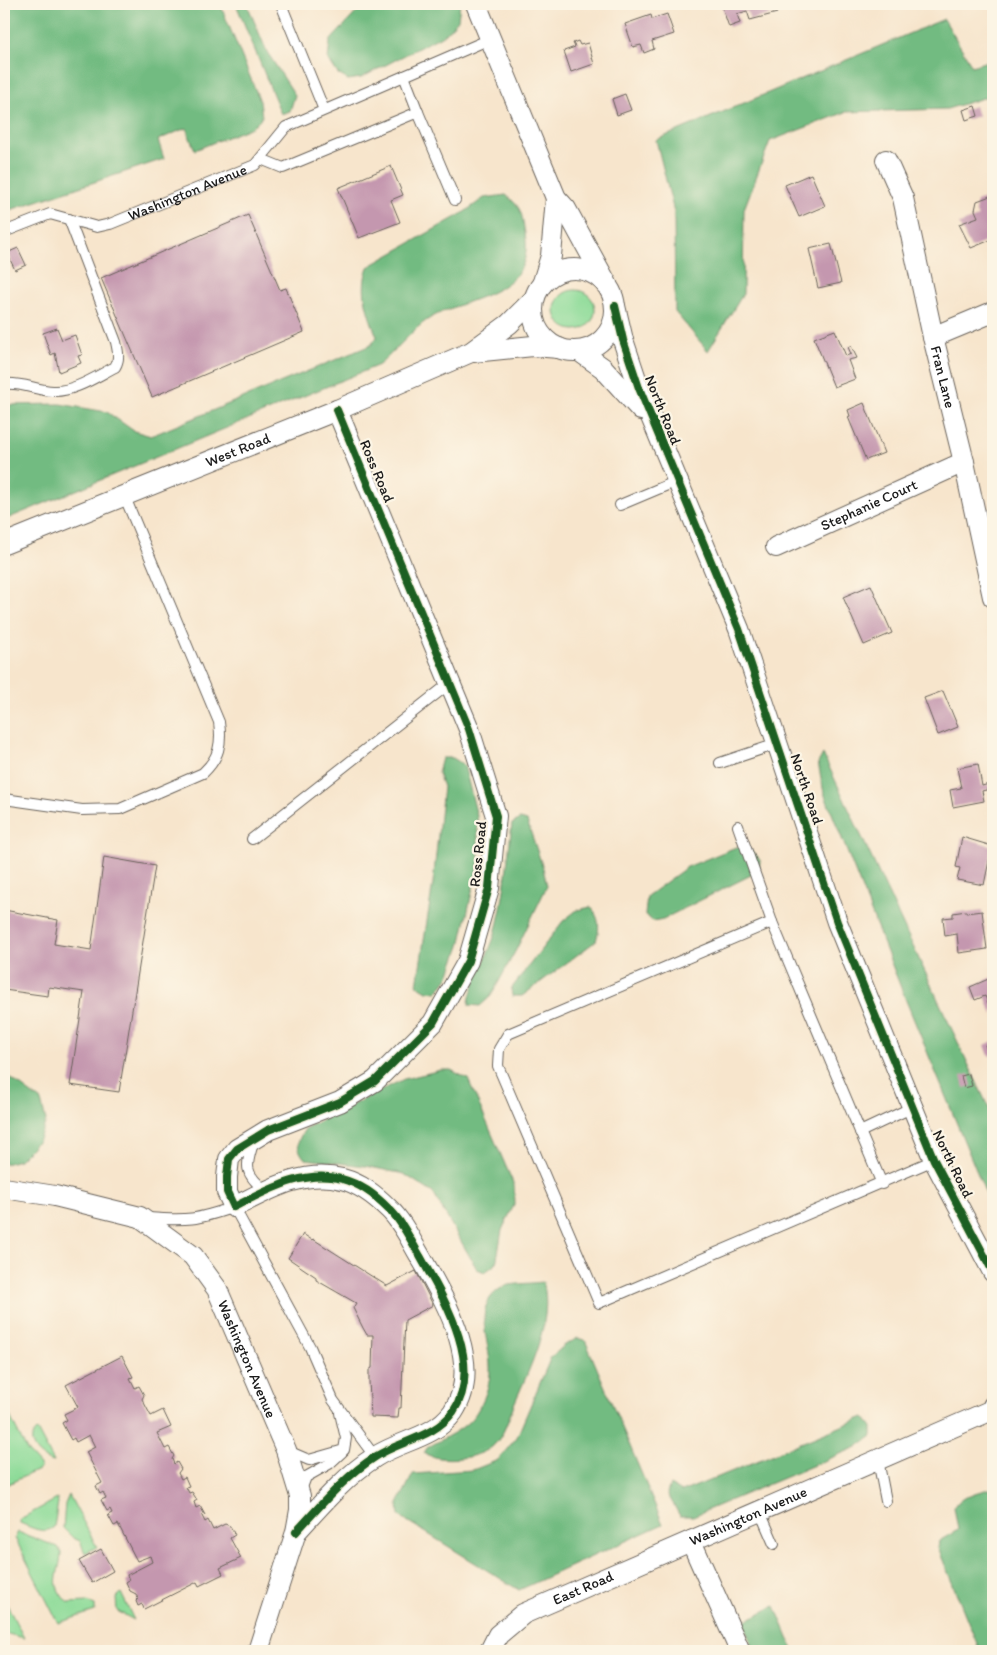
<svg xmlns="http://www.w3.org/2000/svg" width="997" height="1655" font-family="Itim,sans-serif">
<rect width="100%" height="100%" fill="#fcf5e5"/>
<filter id="ink" filterUnits="userSpaceOnUse"><feTurbulence type="fractalNoise" baseFrequency=".02" numOctaves="2"/><feDisplacementMap in="SourceGraphic" scale="10" xChannelSelector="R" yChannelSelector="G"/><feConvolveMatrix kernelMatrix="1 2 1 2 8 2 1 2 1" color-interpolation-filters="sRGB"/></filter>
<filter id="wash" filterUnits="userSpaceOnUse"><feTurbulence type="fractalNoise" baseFrequency=".0096" numOctaves="4" result="noise"/><feDisplacementMap in="SourceGraphic" scale="20" xChannelSelector="R" yChannelSelector="G"/><feGaussianBlur stdDeviation="1.12" result="paint"/><feColorMatrix in="noise" values="0 0 0 0 0 0 0 0 0 0 0 0 0 0 0 0 0 1.4 0 .05"/><feComposite in="paint" operator="in"/></filter>
<g filter="url(#wash)">
<rect width="100%" height="100%" fill="#f7e5cc"/>
<path fill="#8edb99" stroke="#557c5a" d="M555 310a20 20 0 1 1 40 0a20 20 0 1 1-40 0Z
M4,1404l23,47 13,14v4l-36,17z
M37,1430l17,32c-14,-2 -31,-20 -17,-32z
M69,1495l28,52 -12,6 -5,-12 -7,-3 -10,-10 2,-24z
M57,1499l1,3 -4,25c-10,8 -24,0 -34,-4v-4z
M18,1532l40,15 3,6c-1,23 -13,29 7,50l19,-1 8,3v6l-37,12 -43,-85z
M121,1593l13,27 -17,-9 -1,-13z
M4,1599l20,39 -16,-4 -4,-4z"/>
<path fill="#72bb81" stroke="#476c4e" d="M4,4h216l40,97 2,16 -10,10 -57,23 -9,-22 -28,12 6,19 -160,53z
M236,4h11l20,48 28,43 -5,16 -9,3z
M364,4h96l-2,16 -13,14 -84,44 -13,2 -10,-6 -10,-15 2,-18z
M944,19l28,47 21,-7v36l-46,14 -101,3 -76,29 -26,68 -1,85 -35,57 -33,-39 -1,-100 -18,-72z
M506,195c17,14 15,17 19,38 12,66 -65,62 -102,90 -15,12 -29,29 -44,42l-375,155v-115l56,-1 47,8 27,19 17,5 220,-91 6,-8c-9,-24 -18,-46 -9,-70l95,-54 21,-15z
M823,754l170,363v94l-86,-208 -83,-210 -6,-30z
M442,758h11l11,7 13,51 2,45 -19,85 -11,30 -12,16 -10,-1 -10,-6 16,-102 10,-96 -5,-14z
M520,819l7,2 16,47 4,18 -31,64 -25,46 -11,10 -11,-1c-1,-13 20,-51 25,-68 11,-36 13,-76 18,-113z
M736,847c12,1 17,3 24,13l-1,11 -96,48 -10,2 -8,-6 2,-19 40,-29z
M591,907c9,12 9,20 5,34l-74,55h-10l-1,-7 52,-68 14,-11z
M441,1070h10l17,9 46,106 1,18 -13,27 -6,34 -11,8 -8,-3 -44,-76 -29,-19 -39,-8 -60,-7c-10,-12 -8,-19 1,-31l98,-49z
M4,1073l37,28 5,20 -8,20 -19,19 -15,4z
M543,1282c11,37 -13,86 -28,120 -6,14 -10,33 -22,44 -14,13 -53,17 -69,7l3,-5c17,-11 37,-17 49,-35 8,-13 13,-25 14,-40 2,-32 -22,-68 15,-87 4,-2 31,-3 38,-4z
M578,1338l7,2 78,184 -144,66 -120,-74 -1,-12 15,-30 60,-4 25,-10 19,-23 34,-80 14,-12z
M864,1417l8,10v9l-15,11 -164,69h-13l-13,-23 3,-8 12,7 7,-3z
M993,1488v163h-13l-42,-103 1,-7 19,-11 -4,-23c9,-13 25,-15 39,-19z
M775,1606l19,45h-39l-13,-29z"/>
<g id="blocks">
<path fill="#c497af" d="M721,4h53l3,9 -27,7 -3,-9 -10,3 3,9 -11,4z
M667,14l7,20 -22,7 2,8 -10,4 -3,-8 -8,2 -8,-23 26,-9 1,4z
M578,41l2,4 8,-2 6,21 -23,8 -7,-21 11,-4 -2,-4z
M625,94l6,16 -14,5 -5,-16z
M975,106l3,10 -12,4 -3,-10z
M391,166l12,29 -12,5 9,22 -41,16 -21,-50z
M811,174l14,32 -26,11 -14,-32z
M993,195v44l-22,9 -12,-24 19,-7 -3,-7 2,-9z
M248,215l32,75 6,-2 18,44 -152,65 -51,-119z
M831,244l10,39 -23,5 -9,-39z
M18,248l8,17 -11,5 -8,-17z
M57,328l5,12 13,-5 7,20 -4,1 3,7 -22,9 -4,-19 -4,2 -8,-22z
M835,330l11,26 5,-2 -3,-7 3,-1 6,12 -9,2 7,19 -21,8 -20,-49z
M864,403l20,50 -18,7 -18,-43 2,-1 -2,-6z
M871,585l21,48 -28,12 -21,-48z
M943,691l15,36 -20,8 -14,-37z
M978,764l4,22 7,-2 1,5 -8,2 2,10 -31,6 -3,-17 11,-2 -4,-20z
M962,837l30,9 -8,39 -27,-5 3,-12 -4,-1z
M104,857l51,9 -36,226 -49,-7 14,-93 -35,-5 -1,9 -44,-6v-80l54,10 -4,24 37,6z
M966,911v2l16,-2 5,38 -28,4 -2,-19 -12,2 -2,-18 10,-1v-4z
M993,977v38l-8,-19 -10,4 -5,-13z
M993,1041v14l-4,1 -4,-11z
M969,1074l3,12 -8,2 -3,-12z
M303,1234l9,6 1,-1 74,47 29,-15 17,34 -28,15 -4,88h-2l-1,10 -27,-1 -2,-36v-11l3,-2 1,-33h-6l-4,-7 -10,-20 3,-5 -40,-23v-3l-28,-19z
M122,1356l11,21 -3,1 5,10 4,-2 5,9 -2,4 9,17 12,-6 8,17 -14,6 8,16 4,-2 5,9 -2,3 2,5 3,-2 4,7 -3,4 3,6 4,-2 4,9 -3,1 3,6 3,-1 5,8 -3,2 2,6 4,-2 5,9 -3,1 3,6 3,-2 5,10 12,-6 5,2 5,9 -5,3 11,20 -21,10 3,6 -24,12 -2,-4 -53,27 -2,-5 -4,2 -2,-5 2,-2 -2,-5 -6,-3 -4,-9 3,-2 -2,-5 25,-13 -2,-6 -13,5 -19,-37 -4,2 -6,-11 4,-2 -2,-4 -3,2 -6,-11 5,-2 -3,-6 -3,2 -4,-8 6,-3 -16,-31 9,-5 -6,-12 -13,7 -2,-4 -3,2 -9,-17 5,-3 -3,-6 14,-7 -12,-22z
M101,1549l12,22 -21,12 -13,-22z"/>
</g>
</g>
<g filter="url(#ink)">
<use href="#blocks" fill-opacity="0" stroke="#69625a" stroke-width="1"/>
<g fill="none" stroke-linecap="round" stroke-linejoin="round">
<g stroke="#69625a" stroke-width="12">
<g id="service">
<path d="M281,4l43,106"/>
<path d="M418,112l37,88"/>
<path d="M261,159l22,9 135,-56 -14,-36"/>
<path id="s1" d="M4,232l46,-18 47,13 13,-3 145,-59 31,-38 204,-88"/>
<path d="M4,384c17,-2 32,6 49,7 21,1 44,-15 62,-24 5,-8 3,-16 1,-25l-47,-123"/>
<path d="M620,505l57,-24"/>
<path d="M720,763l57,-19"/>
<path d="M4,799l78,11 38,-1 83,-36c16,-15 19,-29 16,-51l-95,-227"/>
<path d="M738,826l34,96"/>
<path d="M252,839l198,-156"/>
<path d="M860,1132l51,-24"/>
<path d="M254,1141c-9,25 -10,33 12,50"/>
<path d="M882,1184l-110,-262 -264,112 -9,15 -1,17 101,237 335,-143"/>
<path d="M148,1218c39,3 49,2 86,-11l76,140 23,53 42,57"/>
<path d="M288,1451l21,9 35,-10 2,-12 -6,-25"/>
<path d="M878,1460l8,41"/>
<path d="M301,1490l5,-13 23,-13 13,-12"/>
<path d="M756,1511l8,10 10,23"/>
</g>
</g>
<g stroke="#69625a" stroke-width="22">
<g id="minor">
<path d="M476,4l80,194 10,11 41,75"/>
<path id="s2" d="M886,160l17,38 30,139 31,125 29,135"/>
<circle cx="574" cy="310" r="41"/>
<path d="M543,282l8,-26 5,-58"/>
<path d="M615,306l8,34 16,48 100,241 98,293 97,238 59,112"/>
<path d="M933,337l60,-25"/>
<path d="M579,351l24,17 38,42"/>
<path d="M473,352l60,-6 26,2"/>
<path id="s3" d="M4,544l333,-134 134,-58 38,-28 25,-25"/>
<path id="s4" d="M776,547l188,-85"/>
<path id="s5" d="M4,1188l51,8 85,21 53,39 24,33 69,161 14,46v14l-4,22 -38,119"/>
<path d="M296,1532c24,-26 49,-56 79,-75 26,-17 59,-19 78,-45 32,-47 -10,-115 -33,-156 -9,-15 -18,-35 -31,-47 -14,-14 -28,-25 -47,-30 -39,-10 -74,11 -108,28l-7,-15v-15l2,-18 8,-10 31,-19 72,-28 35,-21 58,-58 35,-62 21,-73 7,-72 -27,-87 -132,-319"/>
<path d="M691,1541l49,110"/>
<path id="s6" d="M490,1651l8,-16 25,-21 469,-204 1,-4"/>
</g>
</g>
<use href="#service" stroke="#fff" stroke-width="10"/>
<use href="#minor" stroke="#fff" stroke-width="20"/>
<g stroke="#fcf5e5" stroke-width="11">
<path id="cycleway" d="M615,306l8,34 16,48 100,241 98,293 97,238 59,112
M296,1532c24,-26 49,-56 79,-75 26,-17 59,-19 78,-45 32,-47 -10,-115 -33,-156 -9,-15 -18,-35 -31,-47 -14,-14 -28,-25 -47,-30 -39,-10 -74,11 -108,28l-7,-15v-15l2,-18 8,-10 31,-19 72,-28 35,-21 58,-58 35,-62 21,-73 7,-72 -27,-87 -132,-319"/>
</g>
<use href="#cycleway" stroke="#1b5e20" stroke-width="8"/>
</g>
</g>
<g text-anchor="middle" dominant-baseline="central" stroke-width="4.5" stroke-linejoin="round" paint-order="stroke">
<g font-size="15" fill="#1c1c1c" stroke="#fcf5e5">
<text stroke="none"><textPath href="#s1" startOffset="195">Washington Avenue</textPath></text>
<text stroke="none"><textPath href="#s2" startOffset="225">Fran Lane</textPath></text>
<text transform="translate(663 410) rotate(68)">North Road</text>
<text stroke="none"><textPath href="#s3" startOffset="252">West Road</textPath></text>
<text transform="translate(377 471) rotate(67)">Ross Road</text>
<text stroke="none"><textPath href="#s4" startOffset="102">Stephanie Court</textPath></text>
<text transform="translate(807 789) rotate(71)">North Road</text>
<text transform="translate(478 854) rotate(-84)">Ross Road</text>
<text transform="translate(953 1164) rotate(64)">North Road</text>
<text stroke="none"><textPath href="#s5" startOffset="322">Washington Avenue</textPath></text>
<text stroke="none"><textPath href="#s6" startOffset="296">Washington Avenue</textPath></text>
<text stroke="none"><textPath href="#s6" startOffset="116">East Road</textPath></text>
</g>
</g>
<rect width="997" height="1655" fill="none" stroke="#fcf5e5" stroke-width="20"/>
</svg>
